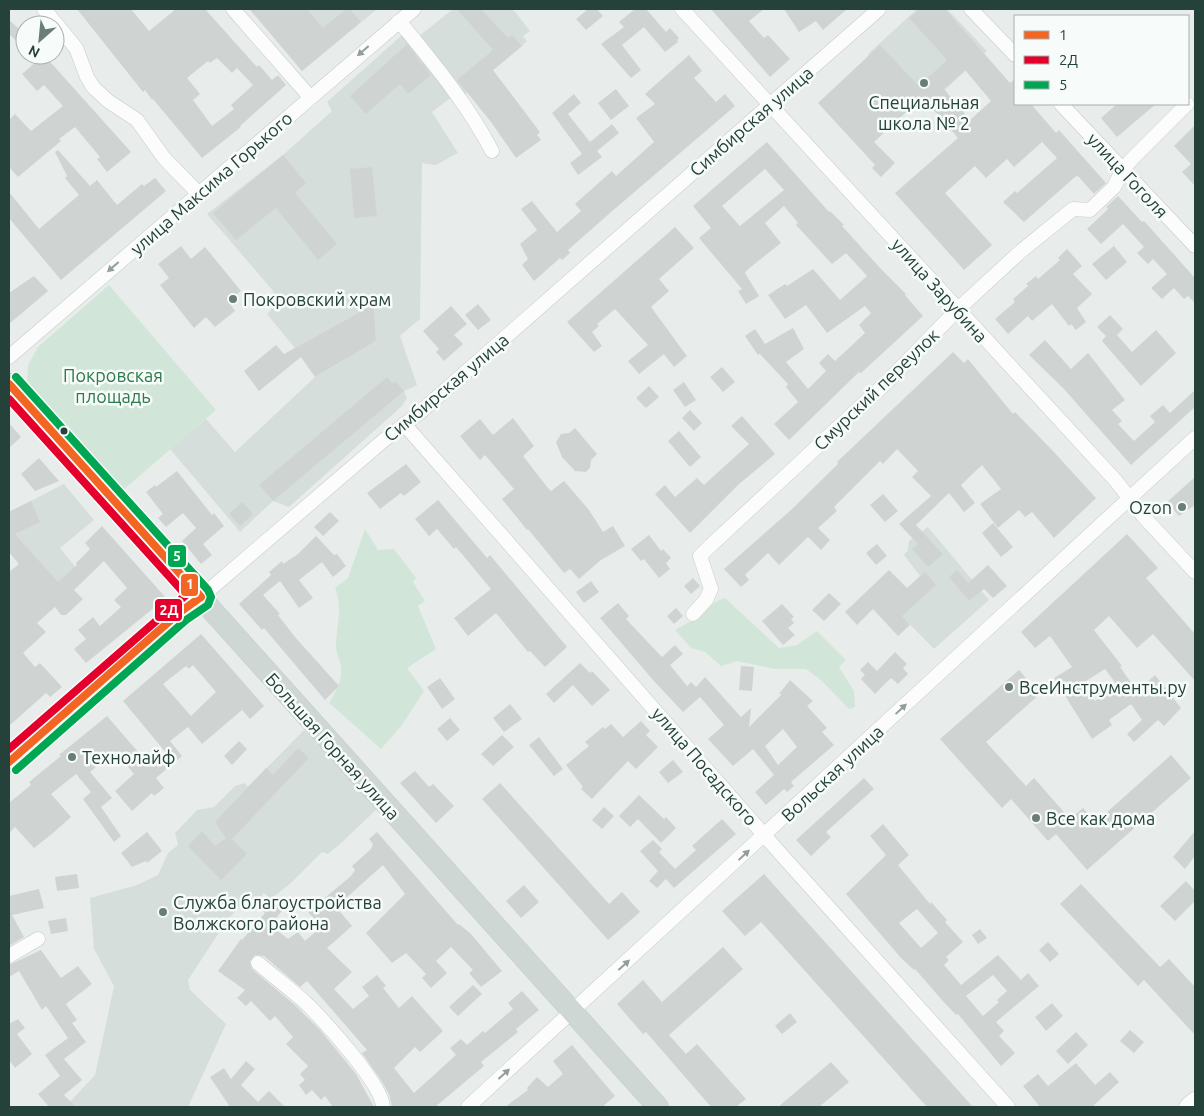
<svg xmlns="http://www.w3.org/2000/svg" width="1204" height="1116" font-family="Ubuntu,sans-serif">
<rect width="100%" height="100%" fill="#e8edeb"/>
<path fill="#d6dedb" d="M249,9h128l-75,62z
M453,9h60l17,22 -7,5 4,5 -5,5 -58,49 -46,-58z
M917,9h30l40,42 -65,60 -54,-57z
M402,35l50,62 -20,15 26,41 -22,12 -14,-2 -2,156 -20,17 17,49 -13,6 3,7 -5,8 -113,101 -16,-6 -33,31 -70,-83 36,-30 29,33 80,-75 61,-36 -2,-37 -79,44 -28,-34 9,-10 -7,-8 5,-4 -67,-78 76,-59 49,-44 -5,-9z
M64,484l30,36 -34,28 18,22 -24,37 -45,-55v-40z
M928,527l61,73 -55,49 -43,-44 29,-29 -16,-21 4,-5 1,-9z
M304,730l73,79 -37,35 -12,10 -6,-2 -30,30 -21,17 -7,-6 -8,9 -8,-6 -22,26 -38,58 2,10 36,34 -38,83h-123l30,-32 19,-89 -20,-37 -4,-51 47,-13 21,-10 10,-22 10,-8 -3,-12 22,-23 17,-3 21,-21 10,-3 3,4z"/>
<path fill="#d1e6d8" d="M109,285l107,125 -94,81 -95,-108 1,-18 10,-18z
M365,529l13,21 16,-1 22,29 -3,4 12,19 -7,5 18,43 -29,19 17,23 -22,34 -21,24 -52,-46c8,-13 15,-25 11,-41 -2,-6 -5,-13 -4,-19 1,-19 7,-36 -1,-55l13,-10z
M725,598l54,50 18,-3 20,-14 29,29 -7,7 15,24 1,16 -6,2 -28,-29 -15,-11h-31l-38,-8 -16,5 -16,-14 -14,-4 -16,-18 25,-14 15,-14z"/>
<path fill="#cfd4d2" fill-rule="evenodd" d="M77,9h54l18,22 27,-22h29l52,58 2,-2 13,15 6,-5 8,10 -46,41 1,1 -39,31 -49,-59 -1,1 -7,-10 -2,2zM217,58l15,15 5,-5 16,17 -22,20 3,4 -22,17 -19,-26 7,-6 -13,-16 21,-17 2,2z
M250,9h57l16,19 23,-19h4l11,13 -59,49z
M457,9h24l27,29 4,-3 10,11 -29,24 47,62 -3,3 4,5 -25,18 -25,-36 -34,-42 36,-30z
M588,9h9l6,7 -17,14 -10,-11z
M635,9h11l20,23 4,-4 9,10 -2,2 1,2 -13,10 -21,-25 -22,18 19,25 -10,8 -30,-34 23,-17 -5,-5z
M711,9h53l-15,12 15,17 4,-3 22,24 -20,18z
M784,9h63l-24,21 -7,-9 -17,11z
M920,9h25l65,74 5,-4v25h16l25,29 3,-3 47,53 -12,11 -16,-18 -3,1 -51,45 -21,-20 12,-11 2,2 40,-35 -15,-16 -28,25 -7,-8 -21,19 -11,-12 -30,27 47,52 -28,25 -69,-77 63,-55 -15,-18 -15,-16 -6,6 -6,-7 -42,39 21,21 -14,14 -9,-9 3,-3 -57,-62 62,-58 39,41 28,-26 -38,-42zM965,70l26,31 -21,19 -26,-31z
M9,20l16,14v15l-16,-15z
M407,44l24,31 -23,19 -8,-10 -34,30 -16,-18z
M44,55l87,97 -24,20 -10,-13 3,-2 -25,-30 -16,12 2,2 -43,36 -9,-10v-47l6,-6 16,17 32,-25 -19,-21 -7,6 -15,-17z
M689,55l13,16 -8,7 22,24 9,-8 10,12 -125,107 -42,37 2,3 -8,7 -2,-2 -26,23 -12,-16 6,-6 -8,-15 17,-14 -16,-21 11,-8 25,31 24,-21 -6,-7 37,-33 4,5 38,-34 -18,-24 19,-14 -10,-10z
M616,89l13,17 -18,14 -13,-17z
M574,94l7,9 -13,11 22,28 22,-18 7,9 -22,18 5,6 -24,18 -8,-12 12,-9 -30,-41z
M1117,104h39l-39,33 -16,-19z
M1195,125v61l-13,-14 9,-8 -17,-18z
M767,142l62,70 1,-1 14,14 -2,1 39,43 25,25 -1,1 18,21 -62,57 -2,-1 -70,68 -15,-16 24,-22 -12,-15 2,-3 -28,-30 -2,1 -13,-19 10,-7 10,15 28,-16 11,21 -18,13 22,27 18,-18 -7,-8 9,-9 7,7 30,-28 -6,-8 12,-12 -6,-7 -38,27 -21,-28 -21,14 -17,-24 17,-11 2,2 26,-17 27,31 27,-24 -21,-23 -14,11 -36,-39 2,-2 -14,-17 -19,17 16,20 -34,27 -2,3 14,23 -13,8 -8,-13 4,-2 -43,-51 12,-10 -18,-22zM765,169l19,21 -44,36 -18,-20z
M58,150l32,36 7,-6 20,25 25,-21 2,2 11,-8 11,13 -105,89 -52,-62v-26l30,37 40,-34 -14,-17 2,-2 -12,-24z
M283,155l23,28 -11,10 42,51 -19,16 -42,-52 -40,32 -23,-27z
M372,167l5,49 -23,2 -4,-49z
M1118,196l24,26 2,-1 51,57v25l-7,-7 -4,3 -10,-11 -12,11 -11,-11 16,-14 -14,-15 -5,5 -11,-11 7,-6 -21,-23 -22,20 -14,-15 21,-20 -2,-2z
M675,227l19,21 -35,31 10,12 -18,16 36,49 -13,11 -10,-13 -25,20 -11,-13 20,-16 -33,-36 -18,15 2,2 -7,6 10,14 -8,6 -27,-30z
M181,246l10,13 14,-12 36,44 -13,10 7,10 -20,16 -9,-10 -12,11 -34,-43 9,-7 -11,-14z
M1114,246l13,16 -21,18 -14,-16z
M1067,249l15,17 -9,8 19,20 -15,14 9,14 -10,8 -5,-6 -2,2 -17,-22 -20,17 -4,-5 -20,18 -13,-15 20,-17 -2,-3 15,-13 -2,-2 10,-8 2,3 22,-19 -2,-2z
M34,276l14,15 -39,33v-31z
M374,304l2,37 -61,36 -14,-20 -42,34 -15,-20 32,-26 8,9z
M478,304l13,16 -13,10 -13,-15z
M451,306l16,18 -13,11 9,9 -19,17 -8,-9 3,-3 -16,-18z
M1110,315l13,14 -6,6 15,17 24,-22 20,23 -35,33 -39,-45 4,-5 -9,-9z
M1045,340l26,29 17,-16 37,47 -13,10 10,11 -4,3 16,17 21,-19 -5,-6 13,-11 7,8 25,-23v17l-64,58 -67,-76 -35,-34z
M953,352l11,11 4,-4 45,55 2,-2 37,38 44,48 -42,40 -22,-26 -7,5 -6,-7 -21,18 -18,-24 21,-15 -19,-24 -21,20 14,18 -11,9 -15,-19 -33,32 27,29 -15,13 -16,-18 6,-5 -19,-20 32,-28 -19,-19 6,-6 -21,-22 -14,15 -3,-3 -46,46 3,4 -19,17 12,12 -9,10 -13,-13 -29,28 -11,-12 -23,22 4,5 -8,7 -17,-18 68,-60 46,-45 -1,-2z
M722,367l13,15 -12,10 -13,-15z
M387,377l5,6 3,-2 9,10 -131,110 -14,-16z
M684,382l12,18 -11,7 -12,-17z
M649,386l10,11 -13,11 -10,-10z
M690,410l12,13 -8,8 -12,-13z
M742,416l33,38 -37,31 -48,48 -35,-39 10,-9 10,12 22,-19 7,7 45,-41 -18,-18z
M513,418l21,28 -11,10 25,32 3,3 13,-10 25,29 14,22 10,-6 12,20 -24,14 -22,19 -9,-10 -6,4 -36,-44 -1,1 -25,-31 12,-10 -29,-34 -5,5 -20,-24 20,-17 13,16z
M9,423l12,14 -12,11z
M575,428l22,26 -6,6 -1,8 -4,4 -11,-1 -13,-14 -6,-15 5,-8 8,-1z
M679,431l22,26 -11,10 -22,-26z
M39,458l20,23 -24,10 -14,-17z
M406,464l15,18 -17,14 -3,-3 -21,16 -13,-16z
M177,471l35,44 2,-2 10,13 -21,18 9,11 -11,9 -19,-23 14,-13 -13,-15 -17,14 -8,-9 5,-4 -17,-22 9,-7 1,2z
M1195,477v28l-16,11 -12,-14z
M883,494l15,17 -13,11 -15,-17z
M438,500l49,58 3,-3 77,92 -22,20 -15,-16 -2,1 -32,-39 -28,23 -14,-18 37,-29 -35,-42 -2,2 -17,-20 -8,7 -14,-17z
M31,501l9,21 -25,12 43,48 19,-17 -1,-2 14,-14 -5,-6 17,-17 64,72 -80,65 -12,-14 12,-10 -8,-9 15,-13 7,9 21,-19 -7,-7 13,-12 -23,-27 -30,29 9,9 -17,16h-5l-6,-8 -18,16 9,9 -23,21 12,14 5,-4 22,24 -12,10 -4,-4 -37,33v-154l10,-8 -10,-12v-40z
M242,502l11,12 -13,12 -11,-12z
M330,512l9,9 -16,15 -9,-9z
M993,523l20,24 -12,10 -19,-24z
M1127,534l31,34 -12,10 49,56v47l-42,-47 -16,14 -28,-32 -15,14 28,36 -2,1 17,24 18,-16 26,33 -17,18 -6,-6 -24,22 -7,-8 15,-14 -11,-16 -22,16 3,5 -20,14 -38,-61 18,-11 -22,-31 -15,12 -14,-16zM1105,669l12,16 -22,16 -12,-18z
M649,535l12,16 2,-2 8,9 -5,5 4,6 -11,9 -15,-19 -3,2 -10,-12z
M316,536l18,19 3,-1 9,12 -13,11 -11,-15 -23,18 14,18 -14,10 -19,-27 -17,14 17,19 -2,1 17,22 44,49 -14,14 -61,-72 -2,2 -23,-26 32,-29 -2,-3 13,-11 1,3 15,-10z
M877,544l10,12 -11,9 -10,-12z
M988,565l19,21 -14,12 -9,-9 -15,12 -20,-24 8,-7 11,13z
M889,570l18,18 18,-16 11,13 -34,31 8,9 -12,11 -25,-27 -16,16 -12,-13z
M693,578l7,8 -9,8 -7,-8z
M591,581l8,11 -15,11 -8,-11z
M829,593l12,11 -17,17 -12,-11z
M618,603l11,13 -3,3 36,38 13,-12 8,9 -13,11 17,21 4,-4 5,5 9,-10 36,40 10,-9 -2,19 33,-33h-3l11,-14 23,21 -6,5 20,22 -5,4 12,13 -43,37 3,4 -7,6 -3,-3 -18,16 -11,-13 19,-17 -21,-26 -20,17 -25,-27 16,-14 -24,-28 -17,15 -30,-32 -53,-62zM783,729l14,18 -19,18 -13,-19z
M782,604l12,13 -3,2 3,4 -6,5 7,7 -12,10 -21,-24z
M676,608l7,8 -9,8 -7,-8z
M201,634l63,72 -14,13 -8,-9 -40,34 -14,-17 -18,14 12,15 -26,22 8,10 -10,8 -2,-3 -20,18 -17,-20 19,-17 -19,-23 -25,21 22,26 -11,9 20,29 -7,6 -31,-43 8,-7 -15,-18 -25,20 20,23 -18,16 -19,15 -19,-21 -6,6v-30l22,-18 -2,-3 32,-26 -2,-1 48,-39 44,51 16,-13 -44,-53zM193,665l23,27 -25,24 -28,-32 23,-18 3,3z
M895,652l12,12 -4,4 5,6 -10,10 -7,-6 -16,16 -14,-15 4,-4 -5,-5 8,-8 9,9z
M580,663l10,10 2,-2 18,19 -18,16 -19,-21 -19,18 -8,-9z
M741,666l13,1 -2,24 -13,-1z
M1019,670l21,24 -54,48 40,44 8,-8 36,41 13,-11 13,14 75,-67 20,23 -104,92 -31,-36 -8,7 -37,-42 -9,9 -62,-69z
M440,678l15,21 -13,10 -15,-22z
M510,704l12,15 -18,13 -11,-14z
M450,718l10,12 -13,11 -10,-12z
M641,721l9,10 -4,4 12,12 -22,22 -8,-8 -36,38 -11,-10 2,-2 -17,-22 23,-19 -4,-4 18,-15 2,2 6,-5 12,13z
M502,735l12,12 -21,19 -12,-12z
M539,737l24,32 -9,7 -25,-31z
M239,741l8,8 -15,16 -8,-9z
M298,748l11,10 -77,81 15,15 -26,26 -33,-34 14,-15 13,15 11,-8 -11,-16 51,-54 7,7z
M673,760l10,12 -15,11 -9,-11z
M415,771l14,16 4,-3 21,22 -18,17 -36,-40z
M864,778l10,11 -48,43 5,5 -20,19 -15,-16z
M500,783l109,121 13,-12 18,20 -32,28 -126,-141z
M639,795l25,24 2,-2 10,11 -15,15 -23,-24 -8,8 -11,-11z
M604,807l10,9 -12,13 -10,-9z
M722,819l14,15 -62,54 -8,-9 -9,9 -8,-7 9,-10 -18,-20 13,-11 9,9 -3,3 16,17 21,-19 -4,-4z
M883,824l26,31 -11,10 32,39 1,-2 16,18 -2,2 18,20 -17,15 3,3 -5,5 17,20 37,-30 23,25 7,-7 11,13 -43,36 8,9 -5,5 16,17 -14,13 -43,-52 -2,1 -14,-15 -27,-31 -1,1 -13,-12 -55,-64 40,-39 -16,-19zM917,909l21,24 -17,15 -22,-25zM993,975l14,16 -10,9 2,2 -16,14 -17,-20z
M1195,831v25l-10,13 -12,-12z
M147,832l15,19 -15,12 -1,-2 -14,6 -11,-14z
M377,832l81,93 1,-1 12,10 31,37 -21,16 -12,-14 4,-3 -22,-23 -15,14 11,12 -16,15 -9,-10 4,-4 -20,-21 -14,10 -26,-30 39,-39 -22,-29 -47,42 16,19 -25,22 25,24 -18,17 19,20 16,-13 -7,-9 15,-12 9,11 -3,2 16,20 13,-12 31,35 -23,21 -5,-5 -21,21 20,25 42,-38 -6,-7 11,-9 6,6 16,-14 2,2 28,-24 -5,-6 14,-12 17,19 -23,19 2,3 -37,30 3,4 -49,41h-43l-3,-13 -8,-14 -19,-27 5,-3 -60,-69 -7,6 -36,-31 -9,-1 -5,6 2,8 44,37 25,25 35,43 18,33h-41l-8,-11 -4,4 -9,-10 -6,5 -7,-10 6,-5 -5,-6 8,-8 -22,-22 7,-7 -18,-21 -5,5 -19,-20 -5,5 -9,-8 8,-8 -27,-19 23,-32 1,1 23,-27 -6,-6 9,-11 14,15 -12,14 18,14 10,-7 7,9 16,-14 -13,-15 43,-36 4,-6 -3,-4 19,-17 2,-5 -4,-5z
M77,874l2,14 -22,3 -2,-14z
M764,874l209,233h-46l-166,-185 -16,14 -23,-25z
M1186,881l9,10v10l-20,20 -15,-15z
M1081,884l79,83 9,-8 26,28v48l-51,-55 -6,6 -78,-82z
M524,885l15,17 -18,16 -15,-17z
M39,889l5,19 -32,7 12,22 -15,9v-50z
M66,918l2,13 -17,3 -3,-13z
M980,929l7,9 -9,6 -6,-9z
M1048,942l11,12 -9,8 -11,-12z
M723,947l20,22 -74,66 17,19 11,-10 49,55 -10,8h-25l-65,-75 -3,2 -26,-30 26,-24 19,22z
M41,950l20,28 17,-12 14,18 -26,20 11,16 -5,3 14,19 -22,17 18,21 -18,15 12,12h-27l-11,-13 22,-18 -15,-21 23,-17 -22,-32 -4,4 -23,-39 -10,6v-12z
M473,985l9,9 -24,22 -9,-9z
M1052,1003l11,13 -17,15 -11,-14z
M790,1013l7,9 -15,12 -7,-8z
M18,1019l7,9 -8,6 15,20 -17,14 -6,-8v-36z
M1130,1030l14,12 -10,11 -14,-12z
M1076,1032l12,13 -20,19 -12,-13z
M572,1045l43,51 -13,11h-97l23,-17 -1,-2 10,-11 11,10 15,-13 -10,-13z
M246,1061l9,8 -14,16 17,17 11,-11 16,16h-55l-20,-30 14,-9 7,11z
M831,1062l18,20 -30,25h-41z
M1076,1063l19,22 15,-13 9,10 -27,25h-52l-17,-21 15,-12 10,12z"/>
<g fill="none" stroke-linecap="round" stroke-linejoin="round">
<g stroke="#c5cac8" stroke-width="15">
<path id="minor" d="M44,9l32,39 11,29 6,10 15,14 29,19 27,38 34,35
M233,9l77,88
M682,9l434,472 28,36 51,55
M971,9l44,46
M399,21c34,42 68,82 93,130
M1061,104l134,142
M9,357l405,-348
M404,424l375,428 229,255
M201,597l183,-157 34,-26 461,-405
M693,614l13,-14 5,-11 -11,-33 9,-9 178,-165 70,-72 63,-58 53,-43 17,1 24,-23 9,-18 10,-11 54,-54
M9,956l29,-17
M258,963c16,14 34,27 50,42 18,18 74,79 75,102
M468,1107l727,-669"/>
</g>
<g stroke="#c5cac8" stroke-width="19">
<path id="tertiary" d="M1188,1107l7,-6"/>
</g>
<g stroke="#c3ccc9" stroke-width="22">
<path id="primary" d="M9,384l649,723
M9,762l171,-150 21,-15"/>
</g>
<use href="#minor" stroke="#fcfcfc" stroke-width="14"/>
<use href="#tertiary" stroke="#fcfcfc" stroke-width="18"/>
<use href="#primary" stroke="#cfd7d5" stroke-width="21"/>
<g stroke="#f7fbf9" stroke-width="11">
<path id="bus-1" d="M9,384l192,213 -21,15 -171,150"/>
</g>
<g stroke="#f7fbf9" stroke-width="11">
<path id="bus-2" d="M9,399l177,196 -177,154"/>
</g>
<g stroke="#f7fbf9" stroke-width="11">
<path id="bus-3" d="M16,770l170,-150 22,-15 3,-8 -3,-7 -192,-213"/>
</g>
<use href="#bus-1" stroke="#f26522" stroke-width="8"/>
<use href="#bus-2" stroke="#e4002b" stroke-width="8"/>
<use href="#bus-3" stroke="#00a651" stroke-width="8"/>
</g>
<defs><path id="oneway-solid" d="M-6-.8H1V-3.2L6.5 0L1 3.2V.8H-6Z" transform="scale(1.25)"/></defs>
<g fill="#909f9b">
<use href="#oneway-solid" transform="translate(363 51) rotate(139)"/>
<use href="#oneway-solid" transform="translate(113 267) rotate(139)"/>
<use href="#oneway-solid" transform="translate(901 709) rotate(-43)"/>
<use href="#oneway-solid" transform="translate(744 855) rotate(-43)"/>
<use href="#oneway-solid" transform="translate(624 965) rotate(-42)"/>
<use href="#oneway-solid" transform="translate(504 1074) rotate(-42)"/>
</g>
<g fill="#697e78" stroke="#f7fbf9" stroke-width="2">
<circle cx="924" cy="83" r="5"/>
<circle cx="233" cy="299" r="5"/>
<circle cx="1182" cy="507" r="5"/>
<circle cx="1009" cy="687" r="5"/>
<circle cx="72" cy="757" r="5"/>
<circle cx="1036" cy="818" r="5"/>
<circle cx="163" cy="912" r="5"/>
</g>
<circle fill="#24423a" stroke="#f7fbf9" stroke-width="2" cx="64" cy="431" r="4.5"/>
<g text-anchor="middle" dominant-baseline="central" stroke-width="5" stroke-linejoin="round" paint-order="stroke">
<g font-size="18" fill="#24423a" stroke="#f7fbf9" text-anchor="start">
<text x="924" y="102" text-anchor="middle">Специальная<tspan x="924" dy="21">школа № 2</tspan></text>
<text x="243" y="299">Покровский храм</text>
<text x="1172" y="507" text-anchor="end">Ozon</text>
<text x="1019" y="687">ВсеИнструменты.ру</text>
<text x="82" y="757">Технолайф</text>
<text x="1046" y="818">Все как дома</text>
<text x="173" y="902">Служба благоустройства<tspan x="173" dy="21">Волжского района</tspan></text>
</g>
<g font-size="18" fill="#24423a" stroke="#f7fbf9">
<text transform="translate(751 121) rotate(-41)">Симбирская улица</text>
<text transform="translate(1128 175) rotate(47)">улица Гоголя</text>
<text transform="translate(211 183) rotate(-41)">улица Максима Горького</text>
<text transform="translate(940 290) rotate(48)">улица Зарубина</text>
<text transform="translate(446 387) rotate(-40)">Симбирская улица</text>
<text transform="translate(876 389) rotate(-44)">Смурский переулок</text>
<text transform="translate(333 746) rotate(48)">Большая Горная улица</text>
<text transform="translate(705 766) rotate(49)">улица Посадского</text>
<text transform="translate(832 773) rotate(-43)">Вольская улица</text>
</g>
<g font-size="18" fill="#2d7a4b" stroke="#f7fbf9">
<text x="113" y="375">Покровская<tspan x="113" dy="21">площадь</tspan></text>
</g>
</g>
<g stroke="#f7fbf9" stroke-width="2">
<rect x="167" y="544" width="20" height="24" rx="5" fill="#00a651"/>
<rect x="180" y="573" width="19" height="24" rx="5" fill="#f26522"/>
<rect x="154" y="598" width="29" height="24" rx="5" fill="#e4002b"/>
</g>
<g font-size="14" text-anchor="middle" font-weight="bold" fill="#fff">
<text x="177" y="561">5</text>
<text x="190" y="589">1</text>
<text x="169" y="615">2Д</text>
</g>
<rect width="1204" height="1116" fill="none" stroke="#24423a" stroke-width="20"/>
<rect x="1014" y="15" width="175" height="90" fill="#f7fbf9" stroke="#a3b1ad"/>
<rect x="1024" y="31" width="25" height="8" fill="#f26522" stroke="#a3b1ad"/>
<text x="1059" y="40" font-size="15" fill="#24423a">1</text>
<rect x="1024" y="56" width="25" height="8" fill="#e4002b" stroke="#a3b1ad"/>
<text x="1059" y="65" font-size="15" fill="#24423a">2Д</text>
<rect x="1024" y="81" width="25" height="8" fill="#00a651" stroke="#a3b1ad"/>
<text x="1059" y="90" font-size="15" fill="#24423a">5</text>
<g transform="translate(40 40) rotate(207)"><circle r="24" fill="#f7fbf9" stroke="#a3b1ad"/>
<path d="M0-4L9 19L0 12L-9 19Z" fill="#697e78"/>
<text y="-8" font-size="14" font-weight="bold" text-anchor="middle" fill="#24423a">N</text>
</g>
</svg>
